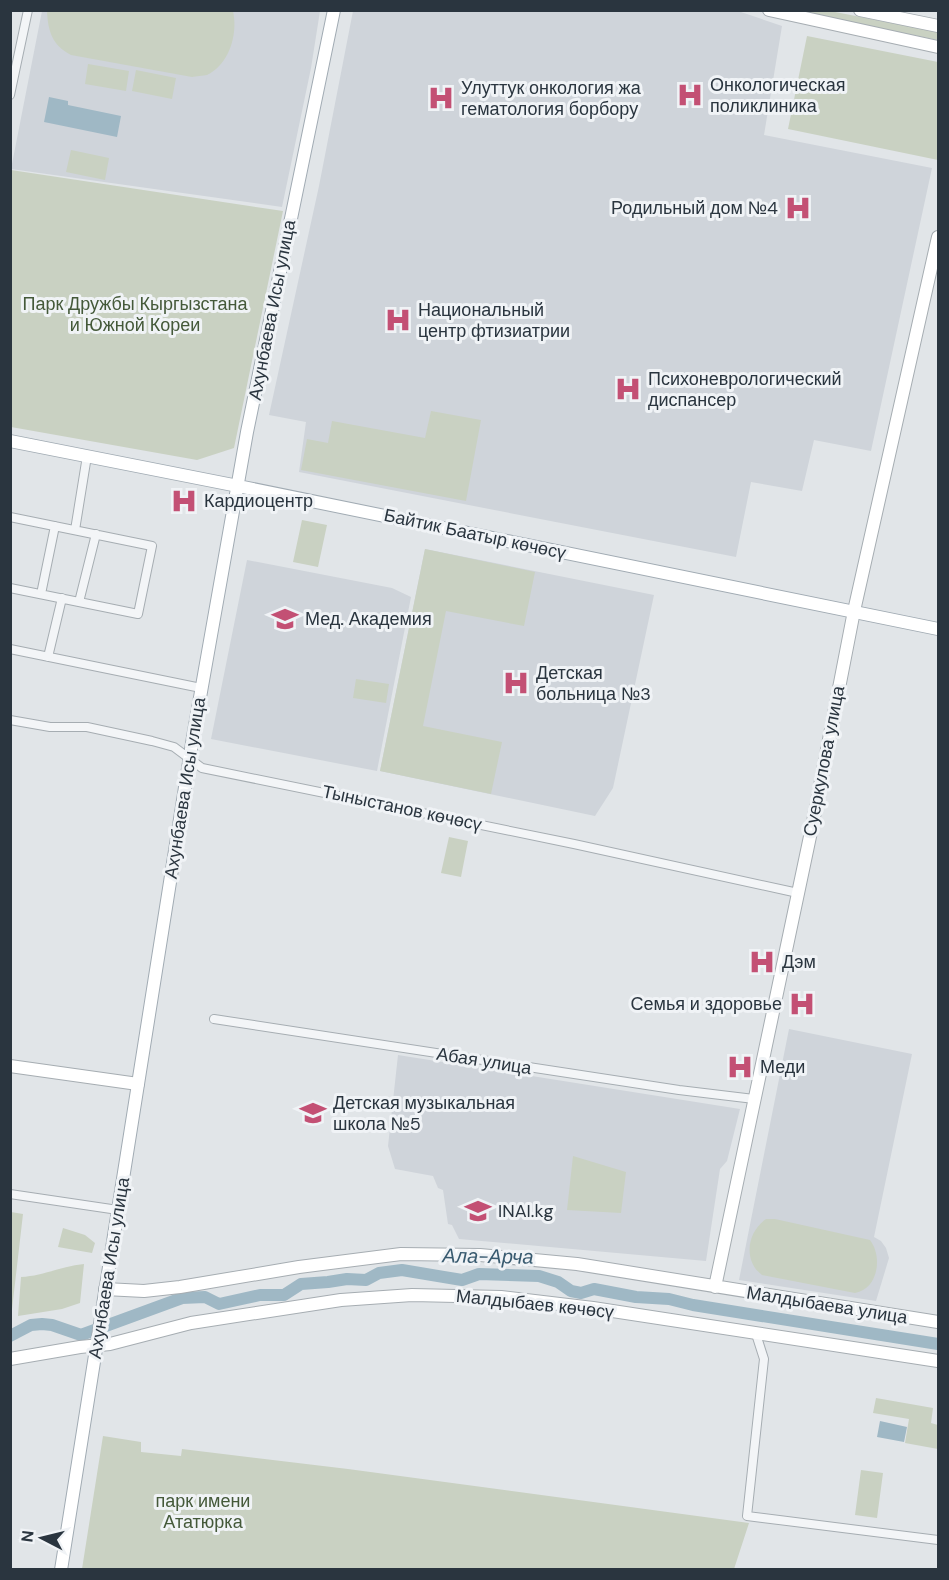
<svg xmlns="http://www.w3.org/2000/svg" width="949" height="1580" font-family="'DM Sans',sans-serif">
<rect width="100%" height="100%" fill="#e1e5e8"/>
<path fill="#cfd4da" d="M42,11h278l-9,57 -29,139 -271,-38z
M353,11h385l44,15 -18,109 168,33 -61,283 -57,-11 -12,51 -51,-9 -15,75 -437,-85 7,-50 -37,-7 50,-229z
M425,549l229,46 -41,193 -18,28 -215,-45z
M247,560l145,28 19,9 -34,174 -166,-32z
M789,1029l123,25 -38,183 7,4 5,7 3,10 -13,43 -137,-21z
M398,1055l342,54 -13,52 -7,8 -14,92 -247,-22 -7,-14 -4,-1 -5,-34 -5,-2 -5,-12 -38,-7 -7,-23z"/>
<path fill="#c9d1c2" d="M47,11h186c5,22 -3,53 -26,64 -4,1 -11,1 -15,2l-121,-22c-19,-10 -23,-24 -24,-44z
M794,11h36l108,21v8z
M807,36l131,26v98l-150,-31z
M88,64l41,7 -3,20 -41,-7z
M136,70l40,8 -4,21 -40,-8z
M71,150l38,8 -4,22 -39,-8z
M11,170l272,41 -49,237 -37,12 -186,-33z
M431,411l50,9 -15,81 -165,-31 6,-31 21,4 4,-22 93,17z
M302,520l25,5 -9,42 -25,-5z
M425,549l110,23 -11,54 -78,-15 -23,115 79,16 -11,52 -111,-23z
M356,679l33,5 -3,19 -33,-5z
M449,837l19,4 -7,36 -20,-4z
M573,1156l53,16 -5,41 -54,-3z
M11,1212l12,2 -12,104 -1,-106z
M766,1219h9l95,21c13,17 8,49 -15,53l-93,-18c-19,-14 -15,-43 4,-56z
M63,1228l22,7 10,8 -3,10 -34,-6z
M84,1264l-4,39 -18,6 -44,7 3,-39c22,-1 41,-11 63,-13z
M876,1398l57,10 -2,15 7,2v24l-33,-6 4,-24 -36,-6z
M103,1436l38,6v10l40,4 1,-7 166,20 401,54 -15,46h-652z
M861,1470l22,3 -6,45 -22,-3z"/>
<path fill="#9fb8c5" d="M49,97l19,4v4l53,11 -4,21 -73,-15z
M880,1421l27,6 -3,15 -27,-5z"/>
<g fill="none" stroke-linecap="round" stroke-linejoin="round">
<path stroke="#9fb8c5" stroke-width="12" d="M10,1336l21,-11 11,-1 10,1 29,10 101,-37 23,-1 14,7 41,-9h24l17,-11 27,-2 19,-3 19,1 13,-7 23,-3 60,10 17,-6 60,2 19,6 13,9 10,2 13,-4 42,8 33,2 24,6 245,39"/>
<g stroke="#a6adb2" stroke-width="10">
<path id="street" d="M10,95l18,-85
M10,517l142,29 -14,68 -128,-26
M75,530l12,-74
M41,594l14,-68
M79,602l17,-68
M10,649l191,39
M48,657l14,-59
M10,720l40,7h37l65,14 22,6 28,21 372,76 224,49
M214,1019l465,71 75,9
M10,1194l108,16
M756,1334l8,25 -17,157 191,24"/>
</g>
<g stroke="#a6adb2" stroke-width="14">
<path id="secondary" d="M769,10l169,37
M860,10l78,16
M10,1066l128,18
M715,1287l97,-460 42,-216 84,-374
M105,1289l39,2 36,-4 119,-20 102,-13 79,1 97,9 361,58
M10,1359l70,-12 30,-3 81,-21 150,-23 71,-5 89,2 92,11 345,53"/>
</g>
<g stroke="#a1abb3" stroke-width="14">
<path id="primary" d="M10,441l228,45 700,143
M61,1570l132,-833 54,-305 87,-422"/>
</g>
<use href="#street" stroke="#f3f5f7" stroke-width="8"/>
<use href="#secondary" stroke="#fff" stroke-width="12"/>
<use href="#primary" stroke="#fff" stroke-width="12"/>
</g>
<defs>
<g id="hospital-bare" transform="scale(2.07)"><path d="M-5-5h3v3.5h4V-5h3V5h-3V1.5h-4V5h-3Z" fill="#c35074" stroke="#f0f3f6" stroke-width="2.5" paint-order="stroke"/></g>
<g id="university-bare" transform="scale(2.07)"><path d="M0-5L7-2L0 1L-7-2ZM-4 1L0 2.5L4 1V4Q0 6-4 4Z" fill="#c35074" stroke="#f0f3f6" stroke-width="2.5" paint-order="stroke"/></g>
</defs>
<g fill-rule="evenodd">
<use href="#hospital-bare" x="690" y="95"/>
<use href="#hospital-bare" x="441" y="98"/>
<use href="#hospital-bare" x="798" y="208"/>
<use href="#hospital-bare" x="398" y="320"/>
<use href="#hospital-bare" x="628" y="389"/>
<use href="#hospital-bare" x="184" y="501"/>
<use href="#university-bare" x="285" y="619"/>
<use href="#hospital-bare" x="516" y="683"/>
<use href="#hospital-bare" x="762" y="962"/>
<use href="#hospital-bare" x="802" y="1004"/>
<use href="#hospital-bare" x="740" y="1067"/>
<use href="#university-bare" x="313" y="1113"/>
<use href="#university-bare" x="478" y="1211"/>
</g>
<g text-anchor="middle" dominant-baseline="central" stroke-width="6" stroke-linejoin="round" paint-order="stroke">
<g font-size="18" fill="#2a353f" stroke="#f0f3f6" text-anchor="start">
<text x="710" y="85">Онкологическая<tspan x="710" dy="21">поликлиника</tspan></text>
<text x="461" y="88">Улуттук онкология жа<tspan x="461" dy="21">гематология борбору</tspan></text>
<text x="778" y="208" text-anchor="end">Родильный дом №4</text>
<text x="418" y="310">Национальный<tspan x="418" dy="21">центр фтизиатрии</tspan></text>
<text x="648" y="379">Психоневрологический<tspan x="648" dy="21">диспансер</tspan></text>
<text x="204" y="501">Кардиоцентр</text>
<text x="305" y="619">Мед. Академия</text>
<text x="536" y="673">Детская<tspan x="536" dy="21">больница №3</tspan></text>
<text x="782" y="962">Дэм</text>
<text x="782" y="1004" text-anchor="end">Семья и здоровье</text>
<text x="760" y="1067">Меди</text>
<text x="333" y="1103">Детская музыкальная<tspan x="333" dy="21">школа №5</tspan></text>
<text x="498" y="1211">INAI.kg</text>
</g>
<g font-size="18" fill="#445939" stroke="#f0f3f6">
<text x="135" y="304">Парк Дружбы Кыргызстана<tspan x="135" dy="21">и Южной Кореи</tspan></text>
<text x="203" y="1501">парк имени<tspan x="203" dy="21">Ататюрка</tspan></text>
</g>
<g font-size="18" fill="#2a353f" stroke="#f0f3f6">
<text transform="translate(272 310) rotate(-79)">Ахунбаева Исы улица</text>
<text transform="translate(475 534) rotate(12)">Байтик Баатыр көчөсү</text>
<text transform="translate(824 761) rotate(-79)">Суеркулова улица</text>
<text transform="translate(185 788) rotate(-81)">Ахунбаева Исы улица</text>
<text transform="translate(402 808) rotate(12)">Тыныстанов көчөсү</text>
<text transform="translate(484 1061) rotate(9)">Абая улица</text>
<text transform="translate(109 1268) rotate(-81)">Ахунбаева Исы улица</text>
<text transform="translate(535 1304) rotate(6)">Малдыбаев көчөсү</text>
<text transform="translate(827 1305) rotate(9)">Малдыбаева улица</text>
</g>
<g font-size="20" font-style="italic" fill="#385a6f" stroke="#f0f3f6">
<text transform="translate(488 1256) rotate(1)">Ала-Арча</text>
</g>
</g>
<rect width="949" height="1580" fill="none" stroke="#2a353f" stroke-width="24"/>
<g transform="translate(42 1538) rotate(277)" stroke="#f0f3f6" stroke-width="4.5" paint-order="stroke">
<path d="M0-4.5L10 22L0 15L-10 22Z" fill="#2a353f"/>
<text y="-9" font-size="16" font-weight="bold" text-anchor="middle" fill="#2a353f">N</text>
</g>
</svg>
